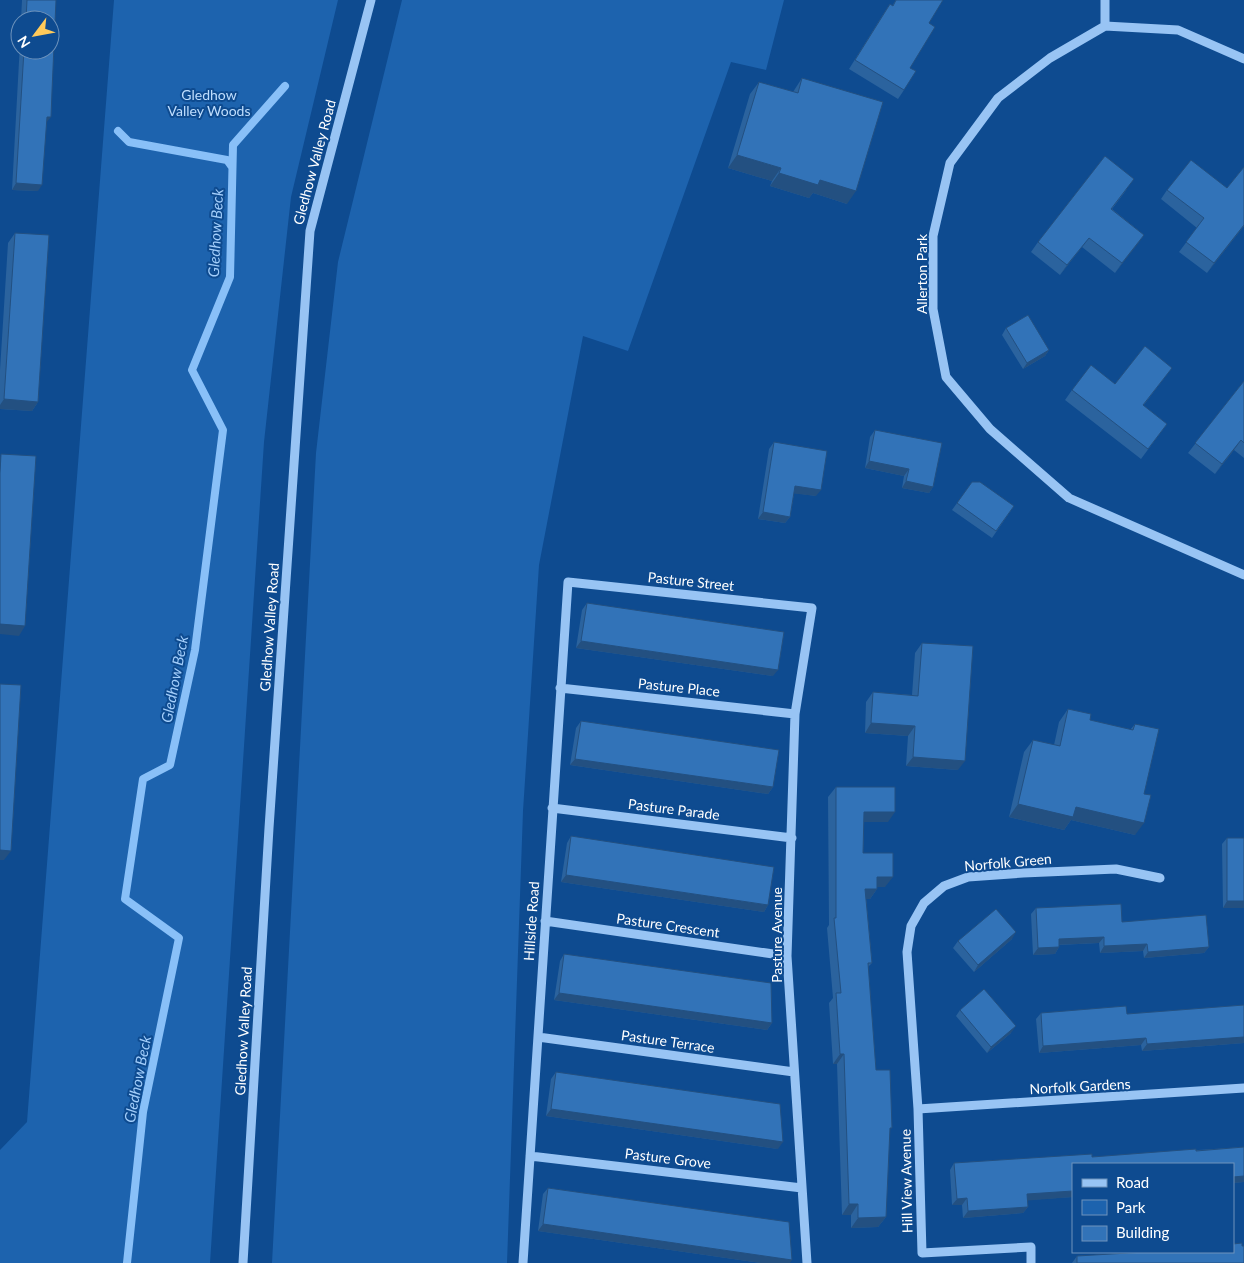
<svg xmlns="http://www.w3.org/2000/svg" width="1244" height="1263" font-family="Lato,sans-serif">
<rect width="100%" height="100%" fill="#0e4b90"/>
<path fill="#1d63ae" d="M114,0h224l-47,197 -27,245 -54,821h-210v-113l27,-28z
M402,0h382l-18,70 -35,-8 -103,289 -45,-15 -44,229 -16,246 -16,452h-235l44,-810 22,-191z"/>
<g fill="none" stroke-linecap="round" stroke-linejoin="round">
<path stroke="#89c0f8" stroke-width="8" d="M118,131l11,11 98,18 5,7
M127,1263l16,-151 36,-174 -54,-39 18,-120 27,-14 25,-115 28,-220 -31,-60 38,-93 3,-132 52,-59"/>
<path stroke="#98c4f4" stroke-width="9" d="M1105,26v-26
M1244,59l-66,-29 -73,-4 -55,32 -52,40 -48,65 -17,73v73l13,68 44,52 79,69 175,77
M560,688l235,26
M552,808l240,30
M545,921l242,35
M538,1037l256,35
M918,1109l326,-21
M530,1156l272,32
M243,1263l26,-435 41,-597 61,-231
M523,1263l45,-681 244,26 -17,106 -8,242 20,307
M1031,1263v-16l-109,6 -4,-144 -11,-157 4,-26 13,-23 20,-17 24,-9 55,-4 93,-4 44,9"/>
</g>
<path fill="#2b639e" d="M22,0h34l-10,123 -8,68 -26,-1 8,-147v7h30v-30h-29z
M896,0h47l-14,23 -19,45 -6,22 -6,9 -49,-30 35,-56 6,-9 2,2z
M802,78l45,126 -34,-11 -4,5 -39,-12 2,-5 -44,-13 22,-74 9,-12 34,10z
M1244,167v59l-37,47 -28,-21 18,-24 -36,-29 6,-9 60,-2z
M1127,189l-15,20 32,26 -29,38 -33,-26 -22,28 -29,-23 7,-10z
M15,233l23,169 -6,9 -32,-2v-39l8,-127z
M1006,328l43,22 -4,6 -22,13 -21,-34z
M1165,377l-22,29 24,18 -26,35 -76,-59 7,-10z
M1244,381v77l-10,-8 -19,24 -27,-21z
M875,430l58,57 -4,6 -27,-5 2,-12 -39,-8 5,-31z
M774,442l42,54 -22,-3 -4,24 -5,6 -27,-4 11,-70z
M957,503l57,3 -22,32 -40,-28z
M587,603l186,73 -197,-28 6,-38z
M922,643l36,127 -52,-4 2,-30 -43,-3 1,-31 7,-10 39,3 3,-42z
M1068,709l22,11 40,10 5,-6 9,70 -9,41 -64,-15 -7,10 -55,-13 15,-65 9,-12 21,5 5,-23z
M581,721l192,66 -5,7 -198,-29 6,-37z
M836,787l52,35h-24l-1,31 22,34h-8v2l-7,10h-4l6,64 -4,4 8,103 13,62 -3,85 -8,10 -27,1v-13h-9l-5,-151h-4l-4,-61 4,-5 -6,-70 2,-3 -1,-128z
M571,836l197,69 -4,7 -203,-30 6,-39z
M1227,838h17v70h-21l-1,-64z
M1036,908l86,14 87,25 -5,6 -60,5 -1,-7 -43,2 -1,-10 -40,2v2l-4,7 -22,1 -2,-41z
M1012,939l-38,33 -21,-24 5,-7z
M564,954l208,69 -5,7 -213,-30 6,-39z
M1244,1005v38l-102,8 -1,-6 -102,8 -3,-34 5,-6 86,1z
M960,1010l51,23 -24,20 -31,-37z
M556,1072l222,77 -232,-33 5,-37z
M1244,1147v35l-11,1v-19h-160v33l-46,3 1,7 -5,6 -60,5 -1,-13h-10l-2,-35 4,-7 138,-6z
M548,1188l242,75h-29l-223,-32 5,-37z
M1242,1246l2,17h-172l5,-7z"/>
<path fill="#235081" d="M47,117h4l-5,6z
M737,155l44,13 -9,13 -44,-13z
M779,173l41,7 36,11 -9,13 -34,-11 -4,5 -39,-12z
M16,183l26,2 -4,6 -26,-1z
M1244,225v1l-37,47 7,-10z
M1144,235l-6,9 -23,29 7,-10z
M1089,238l-7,9 -22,28 7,-10z
M1049,350l-4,6 -22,13 4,-6z
M4,399l34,3 -6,9 -32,-2v-4z
M1241,440l-7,10 -19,24 7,-10z
M869,461l40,8 -5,7 -39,-8z
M906,481l27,6 -4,6 -27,-5z
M795,486l26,4 -5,6 -26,-3z
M763,512l27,5 -5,6 -27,-4z
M0,624l25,2 -6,10 -19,-2z
M581,641l197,29 -5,6 -197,-28z
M871,723l44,3 -7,10 -43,-3z
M913,757l52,4 -7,9 -52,-4z
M575,759l198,28 -5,7 -198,-29z
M1018,804l58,3 68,16 -9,12 -64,-15 -7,10 -55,-13z
M864,812h31l-7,10h-32z
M0,850l11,1 -7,9h-4z
M566,875l202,30 -4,7 -203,-30z
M877,877h16l-8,10h-15z
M865,889h12l-7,10h-13z
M1227,901h17v7h-21z
M1016,932l-4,7 -38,33 4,-7z
M1104,937l-5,6 -45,2 5,-6z
M1147,944l-4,7 -43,2 4,-7z
M1059,947l-4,7 -22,1 5,-7z
M1209,947l-5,6 -60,5 4,-6z
M559,993l213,30 -5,7 -213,-30z
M1016,1026l-5,7 -24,20 4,-6z
M1244,1037v6l-102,8 5,-7z
M1146,1038l-5,7 -102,8 4,-7z
M840,1054h4l-7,10h-4z
M551,1109l232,33 -5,7 -232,-33z
M1244,1176v6l-11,1v-6z
M1073,1191v6l-51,4 5,-7z
M967,1198l-5,7h-10l5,-6z
M849,1204h9l-7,11h-9z
M1028,1207l-5,6 -60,5 5,-7z
M886,1217l-8,10 -27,1 7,-10z
M543,1224l249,36 -2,3h-29l-223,-32z"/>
<path fill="#3273b8" stroke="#235081" d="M27,0h29l-4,91 -1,26h-4l-5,68 -26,-2 8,-133h26v-30h-24z
M896,0h47l-14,23 6,4 -25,41 6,3 -12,19 -49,-30 35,-56 3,2z
M802,78l81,24 -27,89 -36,-11 -2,5 -39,-12 2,-5 -44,-13 22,-73 39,11z
M1105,156l29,23 -23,30 33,26 -22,28 -33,-25 -22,27 -29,-23z
M1191,160l36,28 17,-21v58l-30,38 -28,-21 18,-24 -37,-28z
M15,233l34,2 -11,167 -34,-3z
M1028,315l21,35 -22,13 -21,-35z
M1145,346l27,22 -29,37 24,19 -19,25 -76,-59 19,-25 24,19z
M1244,381v62l-3,-3 -19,24 -27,-21z
M875,430l67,13 -9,44 -27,-6 3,-12 -40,-8z
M774,442l53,9 -6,39 -26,-4 -5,31 -27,-5z
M1,454l35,2 -11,170 -25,-2v-151z
M972,482h8l34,24 -18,25 -39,-28z
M587,603l197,29 -6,38 -197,-29z
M922,643l51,3 -8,115 -52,-4 2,-31 -44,-3 2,-31 45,4z
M0,684l21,1 -10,166 -11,-1z
M1068,709l23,5 -1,6 43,10 2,-6 24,5 -15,65 7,1 -7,28 -68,-16 -3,10 -55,-13 15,-64 27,6z
M581,721l198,29 -6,37 -198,-28z
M836,787h59v25h-31l-1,41h30v24h-16v12h-12l7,74h-4l8,107h14l2,58h-2l-4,89 -28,1v-14h-9l-5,-150h-4l-4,-61h5l-7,-75h2z
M571,836l203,31 -6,38 -202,-30z
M1227,838h17v63h-17z
M1121,904l1,18 84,-7 3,32 -61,5 -1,-8 -43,2v-9l-45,2v8l-21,1 -2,-40z
M996,909l20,23 -38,33 -20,-24z
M564,954l207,29 1,40 -213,-30z
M984,989l32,37 -25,21 -31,-37z
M1244,1005v32l-97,7 -1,-6 -103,8 -2,-33 85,-7 1,8z
M556,1072l224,32 3,38 -232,-33z
M1244,1147v29l-11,1v-13h-160v27l-46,3 1,13 -60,4 -1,-13 -10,1 -3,-36 138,-9v3l104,-8v2z
M548,1188l241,34 3,38 -249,-36z
M1242,1243v3h2v17h-167v-7l68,-4h88v-8z"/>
<g text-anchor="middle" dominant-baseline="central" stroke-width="4" stroke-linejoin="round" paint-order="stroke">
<g font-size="14" fill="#bfdefe" stroke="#0e4b90">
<text x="209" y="94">Gledhow<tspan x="209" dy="16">Valley Woods</tspan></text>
</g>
<g font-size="14" fill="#fff" stroke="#0e4b90">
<text transform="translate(314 162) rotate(-75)">Gledhow Valley Road</text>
<text transform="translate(921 274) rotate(-90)">Allerton Park</text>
<text transform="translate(691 581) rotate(6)">Pasture Street</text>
<text transform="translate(269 627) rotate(-86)">Gledhow Valley Road</text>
<text transform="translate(679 687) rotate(6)">Pasture Place</text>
<text transform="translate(674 809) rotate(7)">Pasture Parade</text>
<text transform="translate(1008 862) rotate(-5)">Norfolk Green</text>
<text transform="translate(531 921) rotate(-86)">Hillside Road</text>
<text transform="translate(668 925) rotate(8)">Pasture Crescent</text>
<text transform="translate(776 935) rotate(-90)">Pasture Avenue</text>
<text transform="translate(243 1031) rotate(-87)">Gledhow Valley Road</text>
<text transform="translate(668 1041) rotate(8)">Pasture Terrace</text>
<text transform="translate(1080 1086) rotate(-3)">Norfolk Gardens</text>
<text transform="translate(668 1158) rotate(7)">Pasture Grove</text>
<text transform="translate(906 1181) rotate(-91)">Hill View Avenue</text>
</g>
<g font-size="15" font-style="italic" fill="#a3cefb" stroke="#0e4b90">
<text transform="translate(215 233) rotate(-87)">Gledhow Beck</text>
<text transform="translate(174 679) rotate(-79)">Gledhow Beck</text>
<text transform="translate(137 1079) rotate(-79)">Gledhow Beck</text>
</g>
</g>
<rect x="1072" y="1163" width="162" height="90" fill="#0e4b90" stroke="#6e93bc"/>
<rect x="1082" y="1179" width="25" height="8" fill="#98c4f4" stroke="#6e93bc"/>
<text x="1116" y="1188" font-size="15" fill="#ffffff">Road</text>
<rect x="1082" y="1200" width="25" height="15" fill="#1d63ae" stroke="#6e93bc"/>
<text x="1116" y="1213" font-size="15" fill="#ffffff">Park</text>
<rect x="1082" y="1226" width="25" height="15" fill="#3273b8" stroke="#6e93bc"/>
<text x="1116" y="1238" font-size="15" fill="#ffffff">Building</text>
<g transform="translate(35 35) rotate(238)"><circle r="24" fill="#0e4b90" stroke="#6e93bc"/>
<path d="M0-4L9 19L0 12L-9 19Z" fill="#ffca5a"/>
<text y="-8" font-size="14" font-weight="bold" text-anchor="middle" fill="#ffffff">N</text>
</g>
</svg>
